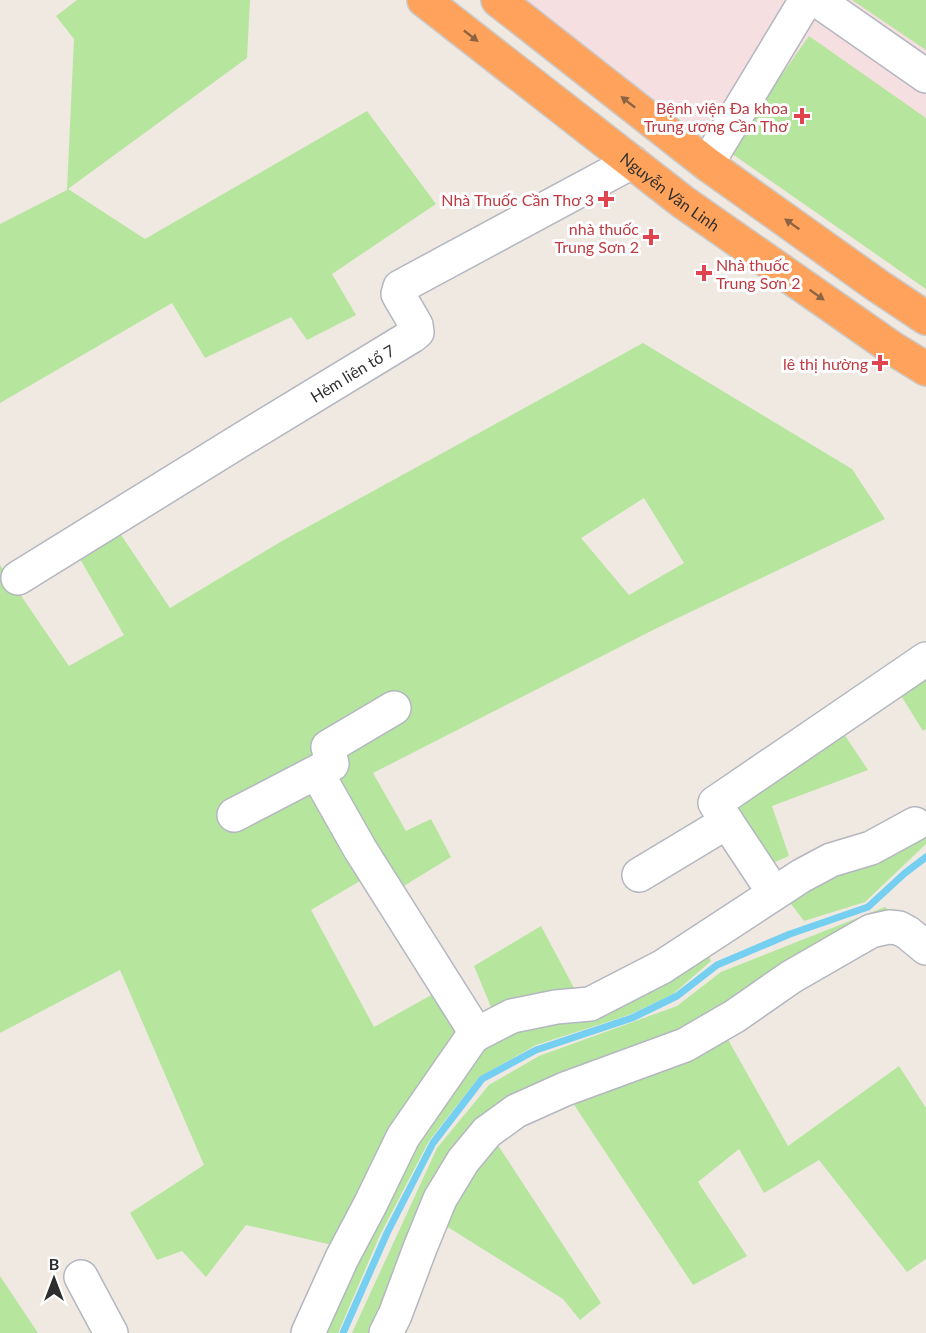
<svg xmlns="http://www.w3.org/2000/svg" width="926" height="1333" font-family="Lato,sans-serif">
<rect width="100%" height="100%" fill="#efe9e1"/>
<path fill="#f5dfe0" d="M518,0h408v289l-298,-207z"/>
<path fill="#b6e59e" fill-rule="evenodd" d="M77,0h173l-3,58 -179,131 77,50 222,-128 69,93 -104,70 24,41 -49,25 -16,-23 -86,41 -33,-55 -172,100v-179l67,-34 7,-151 -18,-23z
M852,0h74v50z
M809,36l117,82v171l-198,-138z
M643,343l209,126 33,50 -228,109 -284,145 33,58 25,-12 20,38 -57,35 -24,-17 -59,35 63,117 68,-38 27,46 -128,212 -95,-22 -40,52 -24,-26 -25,9 -27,-47 74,-48 -84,-195 -120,63v-468l69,101 55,-31 -48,-83 39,-26 55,82 112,-67zM644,498l40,65 -55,32 -48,-57z
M926,664v65l-3,2 -28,-45z
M838,725l30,45 -96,36 17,50 -26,11 -42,-63z
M926,837v7l-61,58 -61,19 -23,-30z
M885,907l17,13 -219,122 -199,87 -103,204h-29l85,-185 52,-63 50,-29 138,-50 44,-34z
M541,926l41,77 124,-53 5,11 -38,33 -44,21 -93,30 -57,32 -50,64 -49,94 -42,98h-24l35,-81 147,-233 -22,-53z
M726,1036l62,110 111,-80 27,42v151l-19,13 -88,-112 -55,33 -25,-44 -41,33 49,74 -54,29 -124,-188z
M492,1136l109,167 -21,17 -17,-21 -125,-78z
M0,1276l38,57h-38z"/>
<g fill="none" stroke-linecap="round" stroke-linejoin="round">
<path stroke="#75cff0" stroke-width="7" d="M343,1333l44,-100 46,-90 49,-64 54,-29 96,-32 45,-22 40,-31 73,-31 78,-27 37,-34 21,-16"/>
<g stroke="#b4b7c1" stroke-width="36">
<g id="minor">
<path d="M817,0l109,76"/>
<path d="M707,164l99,-164"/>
<path id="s1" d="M18,578l223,-138 171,-104 5,-4 -1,-7 -18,-31 2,-7 232,-125"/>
<path d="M234,815l98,-51 -4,-17 66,-39"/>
<path d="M727,822l47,71"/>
<path d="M639,875l88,-53 -12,-19 211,-144"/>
<path d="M473,1036l39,-20 44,-9 34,-3 72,-37 139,-91 30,-16 40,-12 44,-24"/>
<path d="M81,1277l30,56"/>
<path d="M308,1333l34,-75 28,-53 33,-68 70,-101 -2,-11 -111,-176 -43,-76"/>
<path d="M386,1333l9,-18 25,-67 20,-49 23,-38 24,-29 29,-21 49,-22 120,-44 50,-29 56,-39 80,-46 18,-4 10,1 9,5 18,15"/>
</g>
</g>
<g stroke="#c9c9c9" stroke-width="36">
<g id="highway">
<path id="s2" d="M424,0l259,202 209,146 34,21"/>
<path d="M498,0l209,164 171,122 48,32"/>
</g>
</g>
<use href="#minor" stroke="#fff" stroke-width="33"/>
<use href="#highway" stroke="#ffa35c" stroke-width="33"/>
</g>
<defs><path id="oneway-solid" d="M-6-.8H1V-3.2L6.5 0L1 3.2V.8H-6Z" transform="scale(1.5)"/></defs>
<g fill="#8c6343">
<use href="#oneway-solid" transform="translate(471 36) rotate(38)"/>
<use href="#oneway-solid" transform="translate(628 102) rotate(-142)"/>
<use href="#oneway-solid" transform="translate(792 224) rotate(-145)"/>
<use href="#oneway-solid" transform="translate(817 295) rotate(35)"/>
</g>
<g fill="#e0444e" stroke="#fff" stroke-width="2">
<path d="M799 107h6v6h6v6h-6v6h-6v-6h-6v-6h6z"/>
<path d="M603 190h6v6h6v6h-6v6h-6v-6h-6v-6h6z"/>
<path d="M648 228h6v6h6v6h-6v6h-6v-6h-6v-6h6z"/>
<path d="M701 264h6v6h6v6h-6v6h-6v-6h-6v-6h6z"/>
<path d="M877 354h6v6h6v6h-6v6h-6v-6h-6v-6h6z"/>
</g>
<g text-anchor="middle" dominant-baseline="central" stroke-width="6" stroke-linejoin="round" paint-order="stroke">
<g font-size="16" fill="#be3a42" stroke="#fff" text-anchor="end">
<text x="788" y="107">Bệnh viện Đa khoa<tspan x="788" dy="18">Trung ương Cần Thơ</tspan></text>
<text x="594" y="199">Nhà Thuốc Cần Thơ 3</text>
<text x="639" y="228">nhà thuốc<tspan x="639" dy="18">Trung Sơn 2</tspan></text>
<text x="716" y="264" text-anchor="start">Nhà thuốc<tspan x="716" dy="18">Trung Sơn 2</tspan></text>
<text x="868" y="363">lê thị hường</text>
</g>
<g font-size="16" fill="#2e2e2e" stroke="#fff">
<text stroke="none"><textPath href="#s2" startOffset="312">Nguyễn Văn Linh</textPath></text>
<text stroke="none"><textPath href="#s1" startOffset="392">Hẻm liên tổ 7</textPath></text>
</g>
</g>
<g transform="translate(54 1279)" stroke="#ffffff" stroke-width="4.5" paint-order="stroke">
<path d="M0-4.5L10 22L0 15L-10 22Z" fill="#2e2e2e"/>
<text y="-9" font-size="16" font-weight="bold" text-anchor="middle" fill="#2e2e2e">B</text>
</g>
</svg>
